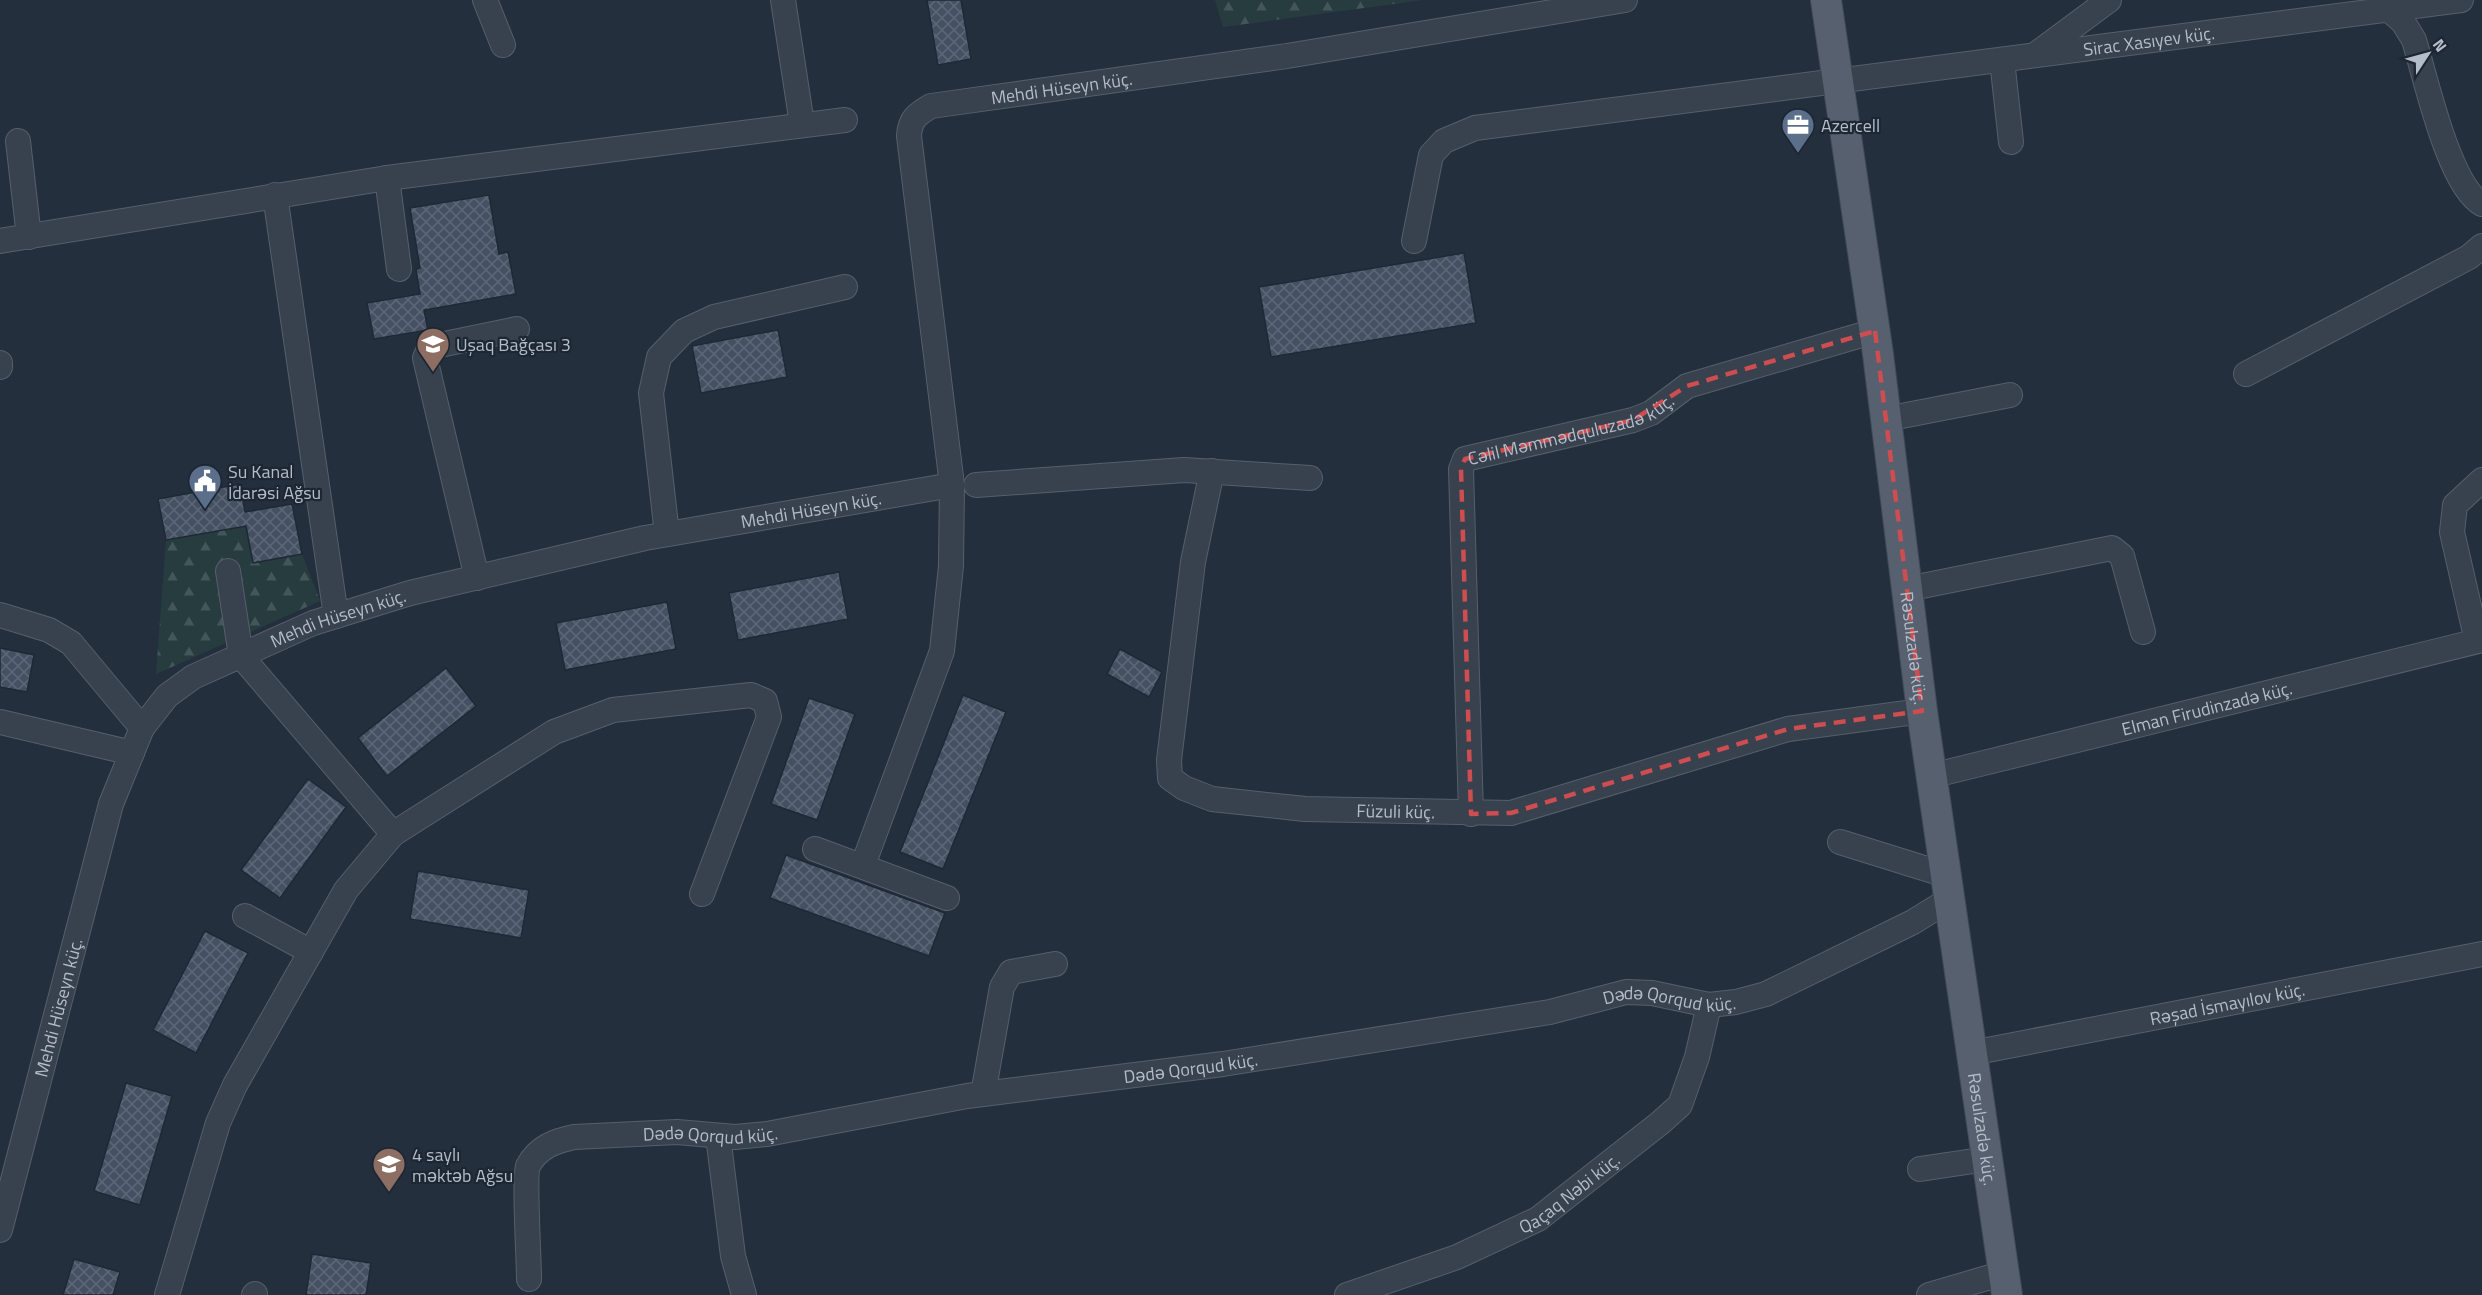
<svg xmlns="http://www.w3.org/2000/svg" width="2482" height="1295" font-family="'Titillium Web',sans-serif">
<defs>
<pattern id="forest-firs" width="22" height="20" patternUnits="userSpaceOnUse" patternTransform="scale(1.5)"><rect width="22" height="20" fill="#263c3f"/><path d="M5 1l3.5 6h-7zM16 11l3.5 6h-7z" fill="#435659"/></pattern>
<pattern id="building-cross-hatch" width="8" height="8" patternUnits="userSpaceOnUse" patternTransform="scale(1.5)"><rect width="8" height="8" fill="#455162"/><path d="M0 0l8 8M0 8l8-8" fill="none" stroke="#5d6877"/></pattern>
</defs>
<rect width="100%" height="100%" fill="#242f3e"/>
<path fill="url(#forest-firs)" d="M1215,0h208l-200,27z
M246,526l7,37 49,-9 18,47 -164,73 10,-134z"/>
<path fill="url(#building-cross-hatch)" stroke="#1f2835" stroke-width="1.5" d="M927,0h34l10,59 -33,6z
M489,195l10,59 9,-2 8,42 -92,16 4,20 -54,9 -7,-36 53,-9 -4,-25 4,-1 -10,-60z
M1464,253l12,70 -205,34 -12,-70z
M778,330l9,47 -86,16 -9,-47z
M240,484l5,28 47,-8 10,50 -49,9 -7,-37 -80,14 -8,-41z
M839,572l9,47 -110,21 -9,-47z
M667,602l9,47 -111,21 -9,-47z
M0,648l34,7 -7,37 -27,-5z
M1120,649l42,23 -13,25 -42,-23z
M446,668l30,38 -89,70 -29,-38z
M963,695l43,17 -63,157 -43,-17z
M809,698l46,16 -38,106 -46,-16z
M308,779l38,28 -66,91 -39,-28z
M786,855l159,58 -16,43 -159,-58z
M418,871l111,19 -8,48 -111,-19z
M205,931l43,22 -52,100 -43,-23z
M126,1083l46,13 -32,109 -46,-14z
M312,1254l59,9 -5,32h-60z
M74,1259l46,13 -7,23h-50z"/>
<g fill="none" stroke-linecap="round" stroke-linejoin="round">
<g stroke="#565f6c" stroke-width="26">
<g id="minor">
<path d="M485,0l18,45"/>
<path d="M783,0l19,124"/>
<path d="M2388,9l15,13 11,18c12,39 35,146 68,164"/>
<path d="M2035,55l74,-55"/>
<path d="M2002,60l9,82"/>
<path d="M18,141l11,96"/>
<path d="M387,178l12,91"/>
<path d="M275,195l61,421"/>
<path d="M0,241l387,-63 458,-58"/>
<path id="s1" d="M1414,241l17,-86 13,-14 31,-13 986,-128"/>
<path d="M0,363v4"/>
<path d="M2246,374l223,-117 13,-11"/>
<path d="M1886,419l124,-24"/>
<path id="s2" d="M1212,471l-19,91 -24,198 1,18 14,10 28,11 93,10 206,4 277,-84 134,-18"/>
<path d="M976,485l208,-15 126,8"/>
<path d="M667,534l-16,-141 8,-36 25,-26 30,-14 131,-30"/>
<path d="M228,571l13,85 152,178"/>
<path d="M477,578l-52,-220 5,-11 87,-18"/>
<path d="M1907,589l205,-41 10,8 21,76"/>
<path d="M0,615l49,15 22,13 71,85"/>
<path d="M2477,641l-25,-109 3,-27 27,-25"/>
<path d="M0,722l132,31"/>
<path id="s3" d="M1931,776l551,-136"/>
<path id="s4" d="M1471,814l-10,-345 4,-10 168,-39 18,-7 36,-27 188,-55"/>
<path d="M1840,842l106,33"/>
<path d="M815,849l132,49"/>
<path d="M863,865l79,-214 9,-85 1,-81"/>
<path d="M245,916l66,36"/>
<path id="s5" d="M1972,1053l510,-99"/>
<path d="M983,1094l19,-107 9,-15 44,-8"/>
<path d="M718,1136l15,120 11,39"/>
<path d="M1920,1169l67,-10"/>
<path id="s6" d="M0,1230l111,-426 31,-76 25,-32 26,-19 120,-54 97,-30 235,-55 307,-53 -43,-349c1,-17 8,-22 22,-30l356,-50 338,-56"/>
<path id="s7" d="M529,1279c0,-18 -5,-103 -1,-113 10,-19 27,-25 46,-29l103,-5 58,5 32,-3 200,-38 256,-32 327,-52 76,-20 26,1 57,12 27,-3 30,-8 147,-72 37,-23"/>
<path d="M167,1295l51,-172 17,-38 111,-195 47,-56 161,-102 59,-22 138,-15 14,6 4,16 -67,177"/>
<path d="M254,1295l1,-1"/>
<path id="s8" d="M1347,1295l110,-38 81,-38 122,-96 20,-18 17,-48 12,-52"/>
<path d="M1929,1295l75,-22"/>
</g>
</g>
<g stroke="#414a57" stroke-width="32">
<g id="major">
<path id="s9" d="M1826,0l52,354 44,357 85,584"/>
</g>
</g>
<use href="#minor" stroke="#38414e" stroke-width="24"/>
<use href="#major" stroke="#56606e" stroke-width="30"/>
</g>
<path fill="none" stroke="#ce4d50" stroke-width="4.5" stroke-dasharray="12 8" stroke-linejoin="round" d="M1875,331l47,380 -134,18 -277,84 -40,1 -10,-345 4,-10 168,-39 54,-34z"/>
<defs>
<g id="office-pin" transform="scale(1.725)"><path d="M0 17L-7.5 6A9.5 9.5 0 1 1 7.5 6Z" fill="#5c6f8a" stroke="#1d2633"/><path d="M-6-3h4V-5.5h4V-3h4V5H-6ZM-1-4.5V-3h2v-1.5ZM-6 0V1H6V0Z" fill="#fff"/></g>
<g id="school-pin" transform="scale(1.725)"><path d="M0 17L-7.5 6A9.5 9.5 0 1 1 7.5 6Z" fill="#8d6e63" stroke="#1d2633"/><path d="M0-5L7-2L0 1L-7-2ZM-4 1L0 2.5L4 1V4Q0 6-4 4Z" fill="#fff"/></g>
<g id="civic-pin" transform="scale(1.725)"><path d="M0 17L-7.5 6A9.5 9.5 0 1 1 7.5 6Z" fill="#5c6f8a" stroke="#1d2633"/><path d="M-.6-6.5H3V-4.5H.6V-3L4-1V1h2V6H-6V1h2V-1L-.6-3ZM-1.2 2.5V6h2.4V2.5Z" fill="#fff"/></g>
</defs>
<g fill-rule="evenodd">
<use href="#office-pin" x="1798" y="125"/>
<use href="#school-pin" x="433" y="344"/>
<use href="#civic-pin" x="205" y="481"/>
<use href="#school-pin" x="389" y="1164"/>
</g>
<g text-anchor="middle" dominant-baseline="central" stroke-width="4.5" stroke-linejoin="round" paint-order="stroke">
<g font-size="18" fill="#b4bcc9" stroke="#1d2633">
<text stroke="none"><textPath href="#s1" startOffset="820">Sirac Xasıyev küç.</textPath></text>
<text stroke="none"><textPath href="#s6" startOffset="1904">Mehdi Hüseyn küç.</textPath></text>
<text stroke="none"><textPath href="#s4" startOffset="466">Cəlil Məmmədquluzadə küç.</textPath></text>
<text stroke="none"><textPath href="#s6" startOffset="1238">Mehdi Hüseyn küç.</textPath></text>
<text stroke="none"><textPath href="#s6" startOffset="752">Mehdi Hüseyn küç.</textPath></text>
<text stroke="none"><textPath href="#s9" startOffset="654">Rəsulzadə küç.</textPath></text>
<text stroke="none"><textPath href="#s3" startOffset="284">Elman Firudinzadə küç.</textPath></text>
<text stroke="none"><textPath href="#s2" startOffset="542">Füzuli küç.</textPath></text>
<text stroke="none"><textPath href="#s7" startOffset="1278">Dədə Qorqud küç.</textPath></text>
<text stroke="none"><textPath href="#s5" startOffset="260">Rəşad İsmayılov küç.</textPath></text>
<text stroke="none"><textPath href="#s6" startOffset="230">Mehdi Hüseyn küç.</textPath></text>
<text stroke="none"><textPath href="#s7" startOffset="792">Dədə Qorqud küç.</textPath></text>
<text stroke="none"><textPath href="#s9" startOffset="1140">Rəsulzadə küç.</textPath></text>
<text stroke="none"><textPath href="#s7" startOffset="306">Dədə Qorqud küç.</textPath></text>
<text stroke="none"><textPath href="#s8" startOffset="246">Qaçaq Nəbi küç.</textPath></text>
</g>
<g font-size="18" fill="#b4bcc9" stroke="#1d2633" text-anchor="start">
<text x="1821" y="125">Azercell</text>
<text x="456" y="344">Uşaq Bağçası 3</text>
<text x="228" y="471">Su Kanal<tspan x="228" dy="21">İdarəsi Ağsu</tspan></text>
<text x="412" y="1154">4 saylı<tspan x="412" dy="21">məktəb Ağsu</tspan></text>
</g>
</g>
<g transform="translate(2428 54) rotate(54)" stroke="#1d2633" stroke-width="4.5" paint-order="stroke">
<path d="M0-4.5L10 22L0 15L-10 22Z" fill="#b4bcc9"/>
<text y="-9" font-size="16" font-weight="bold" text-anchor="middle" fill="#b4bcc9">N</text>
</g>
</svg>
